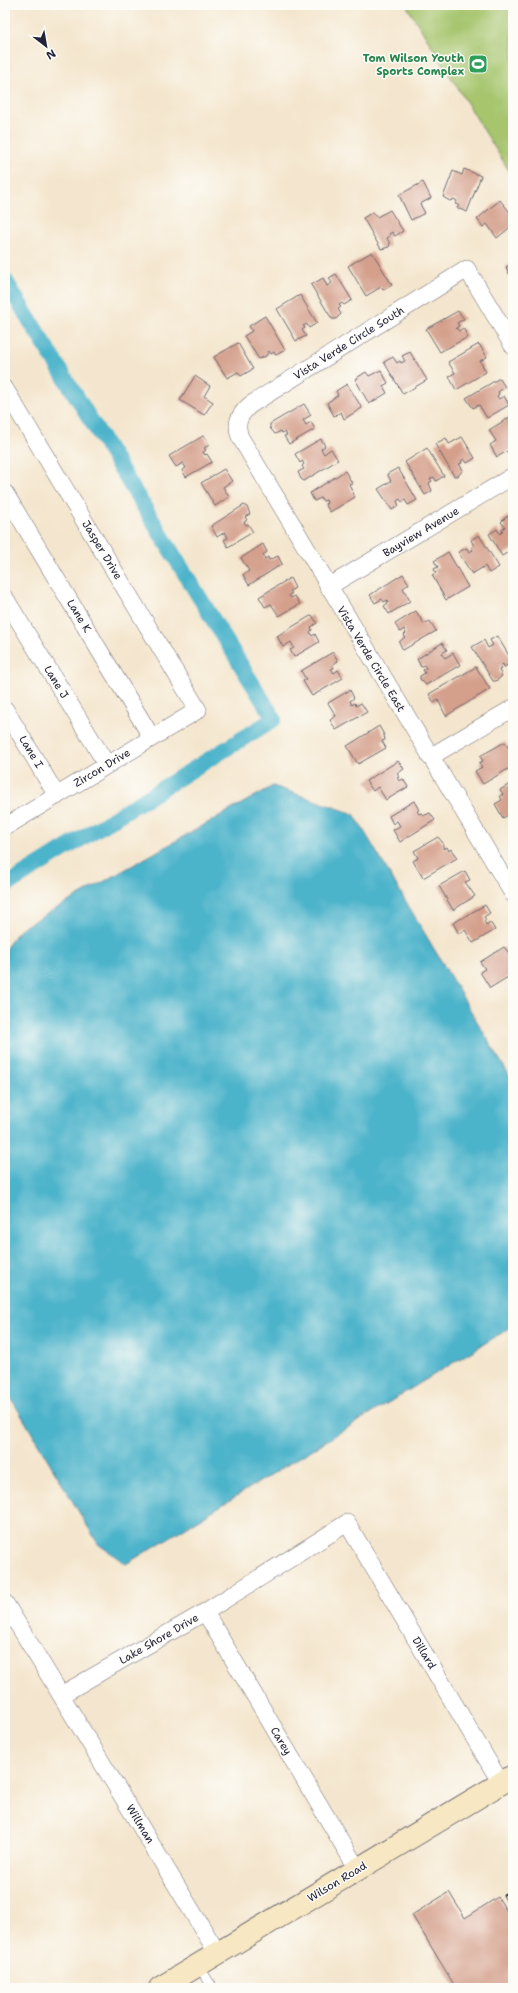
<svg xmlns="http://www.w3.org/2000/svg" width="518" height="1993" font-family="'Shantell Sans',sans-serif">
<rect width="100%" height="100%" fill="#fdfcf7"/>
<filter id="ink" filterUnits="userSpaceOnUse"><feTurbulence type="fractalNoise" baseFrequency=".025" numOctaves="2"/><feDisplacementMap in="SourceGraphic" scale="8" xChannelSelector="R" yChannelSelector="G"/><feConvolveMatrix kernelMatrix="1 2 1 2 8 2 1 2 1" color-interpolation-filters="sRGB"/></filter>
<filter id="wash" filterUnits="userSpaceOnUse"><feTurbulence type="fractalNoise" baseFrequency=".012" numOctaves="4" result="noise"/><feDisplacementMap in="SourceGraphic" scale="16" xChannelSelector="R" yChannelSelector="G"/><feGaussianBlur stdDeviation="0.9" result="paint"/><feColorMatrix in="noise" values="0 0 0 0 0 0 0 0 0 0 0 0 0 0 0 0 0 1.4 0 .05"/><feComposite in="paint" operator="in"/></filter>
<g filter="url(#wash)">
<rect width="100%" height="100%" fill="#f4e6ce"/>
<path fill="#a6c56d" stroke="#647454" d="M406,5h107v172z"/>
<path fill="#4cb3ca" stroke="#376a82" d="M273,786l81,28 159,268v244l-387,238 -28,-20 -93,-156v-439l15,-20z"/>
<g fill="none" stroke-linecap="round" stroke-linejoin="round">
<path stroke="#4cb3ca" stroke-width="16" d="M5,280l269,439 -269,167"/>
</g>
<g id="blocks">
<path fill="#d49f8b" d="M464,169l17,7 -14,36 -10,-4 2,-3 -4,-1 2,-3 -3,-2 -4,2 -7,-4 10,-26 9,4z
M423,182l8,16 -11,6 5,9 -14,7 -12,-25z
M500,200l13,16v9l-16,13 -10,-14 -4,3 -6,-8z
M390,210l13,21 -8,5 -3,-4 -3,2 1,2 -3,2 3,6 -1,3 -8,2 -18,-31 10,-6 4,5z
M372,252l20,33 -9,5 -2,-3 -15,9 -18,-30z
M513,263v15l-4,-4 -3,-7z
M336,274l16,26 -8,5 -2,-2 -3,2 2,2 -3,2 3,5 -5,5h-4l-21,-34 12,-7 4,8 5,-3 -3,-5z
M300,295l17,28 -8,5 -2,-4 -4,2 2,2 -3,2 4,6 -10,5 -19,-32z
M458,311l6,8 -7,4 2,3 -3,2 3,3 4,-3 5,9 -28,15 -14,-23z
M265,316l20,34 -9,5 -2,-3 -3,2 -2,-3 -3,5 -7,3 -15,-23 8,-5 -3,-5z
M238,343l15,26 -12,7 -3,-4 -11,6 -13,-21z
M479,344l8,13 -7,4 6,11 -30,18 -7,-14 6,-3 -7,-11z
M410,352l17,28 -24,14 -19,-32 9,-5 4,6 3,-2 1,2 4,-2 -3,-5z
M381,370l7,13 -5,3 4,7 -18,11 -14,-25 11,-7 3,4z
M195,376l15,10 -6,10 9,6 -9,13 -24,-15z
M498,379h2l5,8 -7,5 1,2 -2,2 2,3 5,-3 5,9 -22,13 -8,-13 -6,3 -7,-10z
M347,384l15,24 -18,11 -3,-7 -7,4 -7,-13 11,-8 -2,-4z
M304,404l7,11 -8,5 3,5 5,-3 4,7 -26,15 -5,-8 3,-1 -2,-3 -3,1 -1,-2 -6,3 -5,-6v-4z
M513,415v33l-16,9 -7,-12 6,-4 -7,-11z
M203,436l3,2 3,7 -5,3 2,2 -3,2 2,3 2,-1 5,8 -26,15 -4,-7 4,-2 -3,-5 -7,4 -7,-11z
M462,437l13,21 -8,5 -3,-4 -3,2 1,2 -3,1 4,6 -5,6h-4l-19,-32 11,-6 3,6z
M321,439l4,7 -4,3 3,5 7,-5 7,11 -34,21 -3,-2 -3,-7 6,-3 -2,-3 2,-2 -2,-3 -2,2 -5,-9z
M427,448l17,28 -8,5 -2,-4 -4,2 2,2 -3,2 3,8 -7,4 -20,-33z
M398,468l19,32 -9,5 -3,-5 -3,2 -2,-3 -3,2 2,5 -7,4 -14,-21 13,-8 -4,-7z
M224,469l8,12 -9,6 6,10 -14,9 -14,-23z
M345,471l7,12 -3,1 6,13 -25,15 -5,-8 2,-1 -1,-3 -3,1 -2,-3 -7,3 -4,-8z
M244,505l3,2 3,7 -5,3 2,3 -3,2 2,3 2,-1 5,8 -25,15 -4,-7 4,-2 -3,-6 -8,5 -6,-11z
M510,516l3,5v28l-11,7 -13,-22 8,-5 3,5 3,-3 -1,-2 3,-2 -4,-5 5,-5z
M479,535l20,32 -10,6 -4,-7 -13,8 -14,-22 9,-4 2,4 4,-2 -2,-2 3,-2 -3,-6z
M263,544l4,8 -4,3 2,4 3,-2 1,3 9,-4 4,8 -33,21 -6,-10 6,-4 -8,-13z
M448,552l20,35 -22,13 -14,-25 4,-2 -2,-4 4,-2 -4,-6z
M403,574l6,10 -6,4 7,13 -21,13 -5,-8 4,-3 -1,-3 -3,2 -2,-3 -7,4 -5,-8z
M290,578l5,10 -5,3 2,2 -3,2 2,3 4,-2 5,8 -21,12 -8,-12 -6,3 -6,-10z
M416,611l8,13 6,-3 6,10 -33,19 -4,-8 6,-5 -1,-2 2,-2 -2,-4 -4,3 -5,-8z
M312,615l5,8 -6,4 1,3 -2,2 2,4 3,-2 4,8 -25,15 -4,-7 4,-2 -3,-6 -8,5 -6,-11z
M497,636l16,26 -9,5 -1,-3 -3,2 1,3 -2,1 3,6 -6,5h-3l-21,-34 12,-7 4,8 5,-3 -3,-5z
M442,643l5,7 -5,3 3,5 8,-5 7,12 -34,20 -6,-6v-3l5,-3 -2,-3 3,-2 -2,-3 -3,2 -4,-8z
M333,652l5,9 -6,4 2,3 -3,1 3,4 4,-3 5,8 -31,18 -9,-15 3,-2 -5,-8z
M476,667l14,22 -44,27 -8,-16 -4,3 -5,-9z
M350,690l4,8 -4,3 2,4 3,-2 1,3 5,-3 6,9 -31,18 -6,-10 6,-4 -8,-13z
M379,726l5,9 1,5 -3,1 4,7 -28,16 -11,-18z
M505,742l8,13v11l-30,18 -8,-13 7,-4 -3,-4 4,-2 -3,-5z
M398,761l6,8 -7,5 2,3 -2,1 2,3 4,-2 5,8 -22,13 -8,-13 -5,4 -7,-10z
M513,782v30l-10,6 -8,-14 7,-4 -2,-4 3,-2 -3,-4z
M414,801l5,9 -2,1 2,3 3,-1 1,3 7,-3 5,7 -35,22 -7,-12 7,-4 -3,-5 -4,3 -4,-8z
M438,837l5,6v6l4,-2 2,4 2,-2 6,9 -34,20 -10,-17 5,-3 -4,-7z
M465,871l5,9 -5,2 10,14 -22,14 -14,-24z
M485,905l5,8 -6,4 2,3 -2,1 2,4 4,-3 5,8 -22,13 -8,-13 -6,4 -6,-11z
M504,947l5,6 1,7 3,-2v16l-23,14 -10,-16 5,-3 -5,-7z
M449,1892l16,26 33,-21 15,25v66h-57l-44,-73z"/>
</g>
</g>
<g filter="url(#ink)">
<use href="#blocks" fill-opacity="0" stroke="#6c676e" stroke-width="1"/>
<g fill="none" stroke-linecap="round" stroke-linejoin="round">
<g stroke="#6c676e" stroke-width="10">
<path id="service" d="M198,1965l15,23"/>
</g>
<g stroke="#6c676e" stroke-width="18">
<path id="minor" d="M513,346l-46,-77 -217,136c-11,10 -15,18 -10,32l273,457
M5,389l193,321 -193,117
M5,493l147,245
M328,587l185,-111
M5,598l102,167
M5,709l52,87
M430,757l83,-49
M5,1603l213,351
M205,1612l153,258
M61,1695l144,-83 142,-89 154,260"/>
</g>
<g stroke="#6c676e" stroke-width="24">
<path id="secondary" d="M160,1988l353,-212"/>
</g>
<use href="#service" stroke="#fff" stroke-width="9"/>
<use href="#minor" stroke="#fff" stroke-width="17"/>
<use href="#secondary" stroke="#f7e8c3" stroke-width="22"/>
<g stroke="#22223b" stroke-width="4.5">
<path id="rail" d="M505,1895l8,14"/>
</g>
<use href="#rail" stroke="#fdfcf7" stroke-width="3" stroke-dasharray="9" stroke-linecap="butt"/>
</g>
</g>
<defs>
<g id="stadium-square" transform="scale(1)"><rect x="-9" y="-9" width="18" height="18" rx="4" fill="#2e9e5b" stroke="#fdfcf7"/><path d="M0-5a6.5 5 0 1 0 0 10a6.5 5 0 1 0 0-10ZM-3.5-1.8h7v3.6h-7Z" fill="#fff"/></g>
</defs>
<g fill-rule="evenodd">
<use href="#stadium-square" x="478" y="64"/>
</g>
<g text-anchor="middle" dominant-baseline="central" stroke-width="3" stroke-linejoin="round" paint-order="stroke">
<g font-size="11" font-weight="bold" fill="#27864d" stroke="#fdfcf7" text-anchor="end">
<text x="464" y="58">Tom Wilson Youth<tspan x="464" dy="13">Sports Complex</tspan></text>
</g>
<g font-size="11" fill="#22223b" stroke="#fdfcf7">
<text transform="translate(349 343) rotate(-32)">Vista Verde Circle South</text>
<text transform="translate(421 532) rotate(-31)">Bayview Avenue</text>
<text transform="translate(102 550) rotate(59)">Jasper Drive</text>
<text transform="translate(79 616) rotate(59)">Lane K</text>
<text transform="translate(371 659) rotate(59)">Vista Verde Circle East</text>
<text transform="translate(56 682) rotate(59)">Lane J</text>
<text transform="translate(31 752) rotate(59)">Lane I</text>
<text transform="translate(102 768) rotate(-31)">Zircon Drive</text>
<text transform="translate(159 1639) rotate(-30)">Lake Shore Drive</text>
<text transform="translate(424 1653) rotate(59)">Dillard</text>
<text transform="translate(281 1741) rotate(59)">Carey</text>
<text transform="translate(140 1824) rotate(59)">Willman</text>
<text transform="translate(337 1882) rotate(-31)">Wilson Road</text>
</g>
</g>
<rect width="518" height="1993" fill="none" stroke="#fdfcf7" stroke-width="20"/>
<g transform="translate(46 46) rotate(149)" stroke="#fdfcf7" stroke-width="3" paint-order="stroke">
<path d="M0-3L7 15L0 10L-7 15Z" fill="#22223b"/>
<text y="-6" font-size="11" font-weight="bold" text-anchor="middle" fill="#22223b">N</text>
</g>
</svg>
